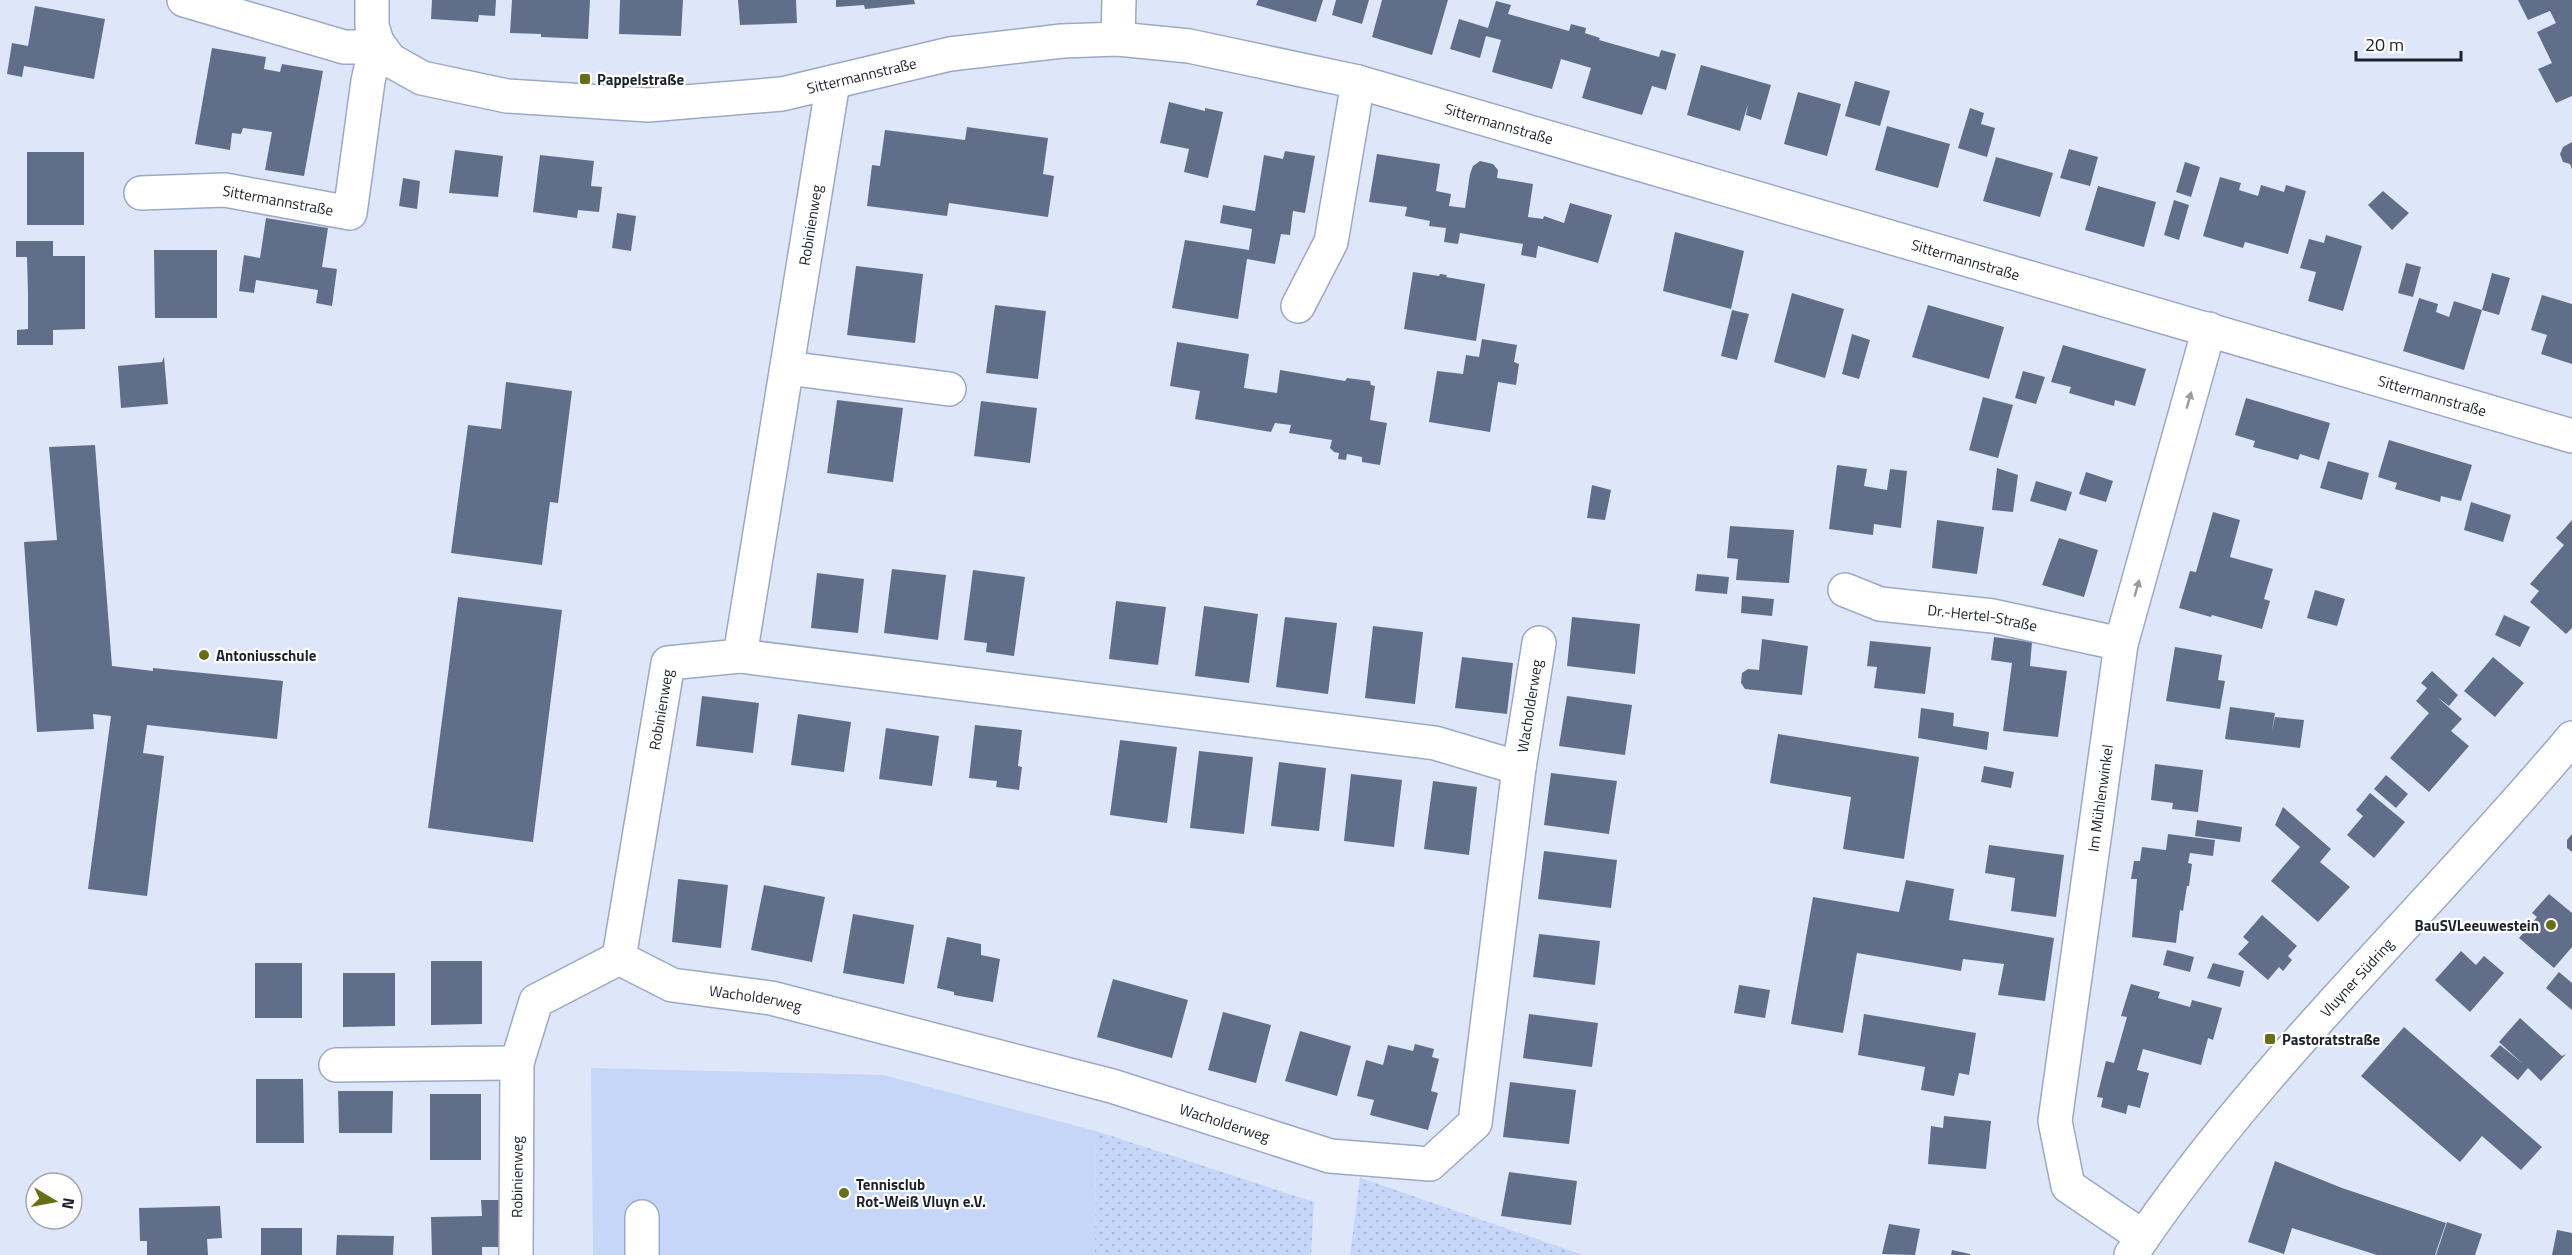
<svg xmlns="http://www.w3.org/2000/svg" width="2572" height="1255" font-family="'Titillium Web',sans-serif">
<defs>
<pattern id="green-dots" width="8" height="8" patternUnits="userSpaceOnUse" patternTransform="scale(1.5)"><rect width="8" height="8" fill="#c5d6f8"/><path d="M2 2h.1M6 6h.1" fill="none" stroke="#a9b7d5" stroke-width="1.8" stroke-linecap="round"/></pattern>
</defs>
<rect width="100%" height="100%" fill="#dee7fa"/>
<path fill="url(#green-dots)" d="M1096,1131l218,71 -3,53h-216z
M1360,1178h1l222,77h-233z"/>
<path fill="#c5d6f8" d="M591,1068l292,7 213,56 -1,124h-502z"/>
<path fill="#616e89" d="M432,0h64l-1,16 -16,-1 -1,7 -47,-3z
M512,0h78l-2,39 -47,-2v-3l-31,-1z
M620,0h63l-2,36 -62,-2z
M738,0h58l1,23 -57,2z
M836,0h78l1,4 -50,5 -1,-4 -28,2z
M1258,0h65l-7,22 -60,-17z
M1336,0h33l-7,24 -30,-9z
M1382,0h66l-16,55 -60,-18z
M2518,0h54v96l-16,7 -18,-34 14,-6 -15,-31 19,-9 -6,-12 -22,9z
M1496,1l15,4 -3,9 61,17 2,-7 15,4 -1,5 15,5 -1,2 60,17 2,-7 15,4 -10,36 -14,-4 -10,29 -60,-17 9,-30 -30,-9 -9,30 -60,-17 9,-32 -15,-4 -6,22 -30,-9 9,-30 29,9z
M35,6l70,13 -11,60 -70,-13 -2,11 -15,-3 5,-31 16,3z
M212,48l54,9 -2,12 16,3 2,-8 41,7 -19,105 -39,-6 7,-38 -29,-4 -2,6 -9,-1 -2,17 -35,-6z
M1701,65l70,20 -10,35 -15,-5 2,-11 -8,27 -53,-16z
M1855,81l35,10 -10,35 -35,-10z
M1798,92l43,12 -14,52 -43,-12z
M1169,102l36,9v-3l18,4 -15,66 -24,-6 5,-23 -29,-6z
M1970,108l14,5 -3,11 14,4 -8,29 -29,-9z
M1887,126l63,18 -12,44 -63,-18z
M967,127l81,11 -5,36 11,2 -6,41 -99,-14 -2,13 -80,-10 5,-41 8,1 5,-36 80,10z
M2572,142v27l-2,-5 -7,-2 -3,-8 3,-7z
M2069,149l29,8 -8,29 -30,-8z
M455,150l48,6 -5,41 -49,-4z
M1285,151l30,5 -10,57 -12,-2 -3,24 -9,-1 -6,30 -28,-5 -9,60 -66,-11 13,-68 64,10 3,-21 -32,-6 3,-18 32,6 9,-56 19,4z
M27,152h57v73h-57z
M1377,154l63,10 -4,27 15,3 -2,12 16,2 5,-34 3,-8 7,-5 13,3 5,6 -1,8 36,6 -5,33 15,2 1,-3 20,7 6,-20 42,12 -14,48 -60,-17 -2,12 -15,-3 2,-11 -63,-11 -2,11 -14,-2 2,-14 -17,-2 1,-5 -25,-5 2,-9 -38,-5z
M540,155l54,6 -3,25 11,1 -3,25 -21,-2 -1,8 -44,-6z
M1996,157l57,16 -13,44 -57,-16z
M2185,162l15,5 -9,30 -15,-5z
M2220,177l21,6 -2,7 19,6 3,-11 23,7 2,-7 20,6 -18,63 -43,-12 -2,6 -40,-12z
M403,178l17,3 -3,28 -18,-3z
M2098,186l58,16 -12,45 -59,-17z
M2383,191l26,22 -17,17 -24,-25z
M2174,200l15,5 -10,35 -15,-5z
M617,213l19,3 -5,35 -19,-3z
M266,218l62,10 -6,39 15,2 -5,37 -16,-3 2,-13 -62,-10 -2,13 -15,-2 5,-36 16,3z
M1675,232l69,19 -13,58 -68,-18z
M2326,235l36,11 -19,65 -35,-10 8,-29 -16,-4 9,-29 15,4z
M16,241h37v15h32v73l-32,1v15h-36v-15l11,-1v-36l-1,-36h-11z
M154,250h63v68h-62z
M2406,263l15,4 -8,30 -15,-4z
M856,266l67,8 -8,69 -68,-8z
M1413,272l26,4 1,-2 7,1 -1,2 39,7 -9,57 -72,-12z
M2492,273l18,5 -11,37 -17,-5z
M1792,293l52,16 -19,69 -51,-16z
M2542,295l30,9v60l-31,-10 6,-19 -16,-5z
M2419,298l19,6 -2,8 13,5 5,-16 28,9 -18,60 -61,-19z
M995,305l51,6 -8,68 -52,-6z
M1928,305l76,22 -15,52 -77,-22z
M1732,310l17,4 -12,46 -16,-4z
M1852,334l18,6 -11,39 -17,-5z
M1482,339l35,6 -3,17 5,2 -3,21 -18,-3 -8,50 -61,-10 8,-51 26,3 3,-19 13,2z
M1177,342l72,12 -5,34 33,5 3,-23 65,11 2,-3 23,3 1,4 4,1 -5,34 17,3 -7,42 -18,-3v-5l-15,-3 -1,6 -8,-1 1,-6 -5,-1 -4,-4 2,-8 -43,-7 2,-8 -16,-2 -4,9 -76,-13 5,-28 -30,-5z
M2063,345l83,24 -11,37 -20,-6 -1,6 -45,-13 2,-6 -20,-5z
M164,357l4,47 -47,4 -3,-42 44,-4z
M2023,371l22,6 -9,27 -21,-6z
M506,382l66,9 -14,112 -8,-1 -8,63 -91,-12 17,-128 33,4z
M1983,397l30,8 -15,53 -29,-8z
M2246,398l84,25 -11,37 -19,-6 -2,6 -23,-7 -22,-6 2,-6 -20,-6z
M837,400l66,8 -10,74 -66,-9z
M981,401l56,7 -7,55 -56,-7z
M2389,440l83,25 -11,36 -20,-5 -1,6 -45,-13 2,-6 -19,-6z
M95,445l17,221 41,5v-3l130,13 -6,58 -130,-14 -4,28 21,3 -17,140 -59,-7 23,-173 -18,-2 1,15 -57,3 -13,-190 33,-2 -8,-93z
M2328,461l41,12 -7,27 -42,-12z
M1837,465l30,4 -3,17 23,4 3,-21 17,2 -6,57 -27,-4 -1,11 -44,-6z
M1997,468l21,7 -5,37 -21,-2z
M2086,472l27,9 -7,21 -27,-8z
M2036,481l36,11 -6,19 -36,-10z
M1592,485l19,5 -6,30 -18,-2z
M2471,502l40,13 -8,27 -39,-12z
M2213,512l27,8 -10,37 43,12 -9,30 6,2 -8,28 -50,-14 -1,2 -32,-9 11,-37 6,1z
M1937,520l47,7 -7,47 -45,-6z
M2572,520v108l-6,6 -36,-32 9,-11 -9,-7 34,-39 -8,-7z
M1730,526l64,4 -5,53 -53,-3 2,-21 -11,-1z
M2059,538l39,12 -14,47 -42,-12z
M892,569l54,6 -8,65 -54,-7z
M973,570l52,7 -11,79 -28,-4 1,-9 -23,-3z
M817,573l47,6 -6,54 -47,-5z
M1697,574l32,3 -2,17 -32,-3z
M2315,590l30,9 -8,27 -30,-8z
M1742,596l32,3 -2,17 -31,-3z
M458,597l104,13 -29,232 -105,-14z
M1116,601l50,6 -8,58 -49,-6z
M1204,606l54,8 -9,69 -54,-7z
M2504,615l26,12 -10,20 -25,-12z
M1285,617l52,6 -9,71 -52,-7z
M1572,617l68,7 -5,50 -68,-8z
M1373,626l50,6 -8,72 -50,-6z
M1994,637l38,5 -2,24 37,5 -9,66 -55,-6 9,-68 -21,-3z
M1762,639l46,7 -6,49 -57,-6 -4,-6 1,-10 6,-4 11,1z
M1870,641l61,6 -6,47 -51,-6 3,-21 -10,-1z
M2175,647l47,8 -4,25 7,1 -5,28 -54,-8z
M1462,657l51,6 -6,51 -52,-6z
M2493,657l31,26 -29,34 -31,-26z
M2432,671l26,24 -9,11 -12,-9 25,22 -11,12 18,15 -40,46 -39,-34 39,-45 -13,-12 11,-13 -6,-5z
M702,696l57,7 -6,50 -57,-7z
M1567,696l65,9 -7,50 -66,-9z
M2230,707l45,6 -3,18 3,-14 29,3 -4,28 -75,-9z
M1921,708l33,5 -1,13 36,6 -2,18 -69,-12z
M798,714l53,8 -7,50 -53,-7z
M975,725l47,5 -4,36 4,1 -3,23 -23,-3 1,-6 -28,-3z
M886,728l53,8 -7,50 -53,-7z
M1778,734l141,23 -15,102 -61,-10 8,-52 -81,-14z
M1120,740l57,7 -10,76 -57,-8z
M1199,751l54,6 -9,77 -54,-6z
M1279,762l47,6 -7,63 -48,-5z
M2155,764l48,6 -5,42 -26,-3 1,-6 -22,-3z
M1984,766l30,6 -3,16 -30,-6z
M1551,773l66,8 -8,53 -65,-9z
M1351,774l51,6 -8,67 -50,-6z
M2386,775l22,19 -12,14 -22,-19z
M1433,781l44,6 -8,68 -45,-6z
M2370,793l35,29 -31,36 -27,-23 16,-19 -7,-6z
M2283,807l48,42 -11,13 30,25 -32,35 -47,-41 29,-34 -25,-22z
M2197,820l45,7 -2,15 -45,-6z
M2168,834l47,6 -2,16 -23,-3 -2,10 4,1 -3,22h-2l-4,25 -3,-1 -4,33 -44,-6 5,-58h-6l3,-18h6l2,-14 24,3z
M2572,834v18l-5,-4v-8z
M1989,845l75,10 -8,62 -45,-6 4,-33 -30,-5z
M1544,851l73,9 -6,48 -73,-9z
M678,879l50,6 -7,63 -49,-6z
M1906,880l48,9 -5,31 105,18 -9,63 -47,-6 6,-31 -41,-5 -2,12 -104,-18 -14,80 -52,-9 22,-127 86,15z
M764,885l61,12 -13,65 -61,-12z
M2549,894l23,19v34l-18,21 -35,-30 18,-21 -5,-4z
M853,914l61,11 -10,59 -61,-11z
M2262,915l35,31 -9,10 4,4 -9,11 -4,-4 -11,13 -30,-26 11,-12 -6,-5z
M1539,934l61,7 -5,44 -62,-8z
M947,937l34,7v11l19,4 -7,43 -39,-7v-3l-17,-4z
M2167,950l27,7 -4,15 -27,-7z
M2461,951l15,14 8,-9 20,17 -34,39 -35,-32z
M431,961h51v63l-51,1z
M255,963h47v55h-47z
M2213,963l31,8 -4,16 -33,-9z
M2559,972l13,11v27l-26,-22z
M343,973h52v53l-52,1z
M1113,979l75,21 -16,58 -75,-21z
M2131,984l29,8 -2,6 32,9 2,-7 30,8 -9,32 -5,-2 -7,27 -58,-16 -6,21 12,3 -9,35 -12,-3 -2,9 -25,-7 2,-9 -6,-1 9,-36 8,2 13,-46 -6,-1z
M1739,985l31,5 -5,28 -31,-5z
M1223,1012l48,13 -15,58 -48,-13z
M1529,1014l69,9 -6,44 -69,-9z
M1864,1014l112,19 -7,42 -10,-2 -5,23 -33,-6 4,-23 -67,-12z
M2520,1018l42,38 4,-2 -25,27 -13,-13 -10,12 -28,-24 10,-11 23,19 -24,-22z
M2404,1027l138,120 -21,23 -39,-34 -22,26 -99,-86z
M1300,1031l51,15 -14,50 -52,-15z
M1415,1044l19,5 -2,8 7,2 -8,32 7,2 -10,37 -58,-15 4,-15 -17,-4 9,-36 17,5 5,-20 25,6z
M256,1079h47l1,64h-48z
M1510,1082l66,8 -7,54 -66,-7z
M338,1091h55l-1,42h-53z
M430,1094h51v66h-51z
M1944,1116l47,5 -5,48 -58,-5 3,-38 12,2z
M2275,1161l67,27 104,35 -11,32h-58l-85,-27 -8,26 -36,-12z
M1509,1172l68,9 -6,44 -70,-9z
M481,1200h22v47h-21v8h-50l-1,-38 51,-1z
M220,1206l2,32 -15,1 1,16h-61v-14h-7l-1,-33z
M2447,1222l35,12 -7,21h-39z
M1889,1224l31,5 -5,26 -33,-1z
M261,1228h41v27h-41z
M2557,1230l15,3v22h-20z
M337,1235l57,1 -1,19h-57z
M1952,1250l18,4v1h-19z"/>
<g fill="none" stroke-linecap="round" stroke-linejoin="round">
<g stroke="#9ba9c6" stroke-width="36">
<g id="minor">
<path d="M184,0l160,47h13l20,-5"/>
<path id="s1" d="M372,0v26l5,16 13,18 32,18 85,18 141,9 134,-11 168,-40 112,-13 56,-2 71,7 169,36 1214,354"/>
<path d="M1118,39l1,-39"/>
<path id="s2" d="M141,193l84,-3 125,23 18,-132 9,-39"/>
<path d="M1298,306l33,-64 27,-160"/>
<path d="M787,368l162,21"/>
<path id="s3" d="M1845,590l35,14 113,12 128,28"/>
<path id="s4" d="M1519,768l20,-125"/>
<path id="s5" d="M619,958l53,27 99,13 341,88 218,70 100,8 45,-41 44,-355 -84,-25 -695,-87"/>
<path id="s6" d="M619,958l49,-295 72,-7 93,-574"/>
<path d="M336,1065l181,-2"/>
<path d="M642,1217v38"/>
<path id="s7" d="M2143,1237l-75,-51 -13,-65 66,-477 88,-315"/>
<path id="s8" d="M516,1255l1,-192 19,-62 83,-43"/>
<path id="s9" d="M2131,1255c126,-189 296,-344 441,-517"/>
</g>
</g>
<use href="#minor" stroke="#fff" stroke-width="33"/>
</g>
<defs><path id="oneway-solid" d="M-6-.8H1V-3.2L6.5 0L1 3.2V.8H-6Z" transform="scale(1.5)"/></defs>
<g fill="#999ba0">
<use href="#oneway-solid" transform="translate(2189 400) rotate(-74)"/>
<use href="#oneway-solid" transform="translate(2137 588) rotate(-74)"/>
</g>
<g fill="#676f15" stroke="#fff" stroke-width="2">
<rect x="579" y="73" width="12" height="12" rx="3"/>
<circle cx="204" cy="655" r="6"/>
<circle cx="2551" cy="925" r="6"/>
<rect x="2264" y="1033" width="12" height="12" rx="3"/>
<circle cx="844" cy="1193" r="6"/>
</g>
<g text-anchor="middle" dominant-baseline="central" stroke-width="4.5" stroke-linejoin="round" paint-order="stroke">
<g font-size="15" fill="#1c212c" stroke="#fff">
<text stroke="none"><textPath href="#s1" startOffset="546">Sittermannstraße</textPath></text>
<text stroke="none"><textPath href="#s1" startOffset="1197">Sittermannstraße</textPath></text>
<text stroke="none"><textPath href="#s2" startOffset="138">Sittermannstraße</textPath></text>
<text stroke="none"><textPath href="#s6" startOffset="808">Robinienweg</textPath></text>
<text stroke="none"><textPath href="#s1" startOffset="1683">Sittermannstraße</textPath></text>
<text stroke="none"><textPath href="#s1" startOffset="2169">Sittermannstraße</textPath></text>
<text stroke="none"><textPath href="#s3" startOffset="141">Dr.-Hertel-Straße</textPath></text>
<text stroke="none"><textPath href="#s4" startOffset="63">Wacholderweg</textPath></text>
<text stroke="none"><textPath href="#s6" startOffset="252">Robinienweg</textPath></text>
<text stroke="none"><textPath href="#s7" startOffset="483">Im Mühlenwinkel</textPath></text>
<text stroke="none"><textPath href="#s9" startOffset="358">Vluyner Südring</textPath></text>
<text stroke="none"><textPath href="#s5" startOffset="144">Wacholderweg</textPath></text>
<text stroke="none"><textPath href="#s5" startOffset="630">Wacholderweg</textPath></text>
<text stroke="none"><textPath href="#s8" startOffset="78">Robinienweg</textPath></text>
</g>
<g font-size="15" font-weight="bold" fill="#1c212c" stroke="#fff" text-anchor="start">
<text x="597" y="79">Pappelstraße</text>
<text x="216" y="655">Antoniusschule</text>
<text x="2539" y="925" text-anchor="end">BauSVLeeuwestein</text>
<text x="2282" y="1039">Pastoratstraße</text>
<text x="856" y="1184">Tennisclub<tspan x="856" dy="17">Rot-Weiß Vluyn e.V.</tspan></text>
</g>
</g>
<g transform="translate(54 1201) rotate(100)"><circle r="28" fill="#ffffff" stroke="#a4a6ab" stroke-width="1.5"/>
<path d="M0-4.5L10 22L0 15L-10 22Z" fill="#676f15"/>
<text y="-9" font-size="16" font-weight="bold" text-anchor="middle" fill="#1c212c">N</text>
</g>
<path d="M2356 51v9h105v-9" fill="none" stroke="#1c212c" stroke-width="3"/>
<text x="2365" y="51" font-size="18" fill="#1c212c" stroke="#ffffff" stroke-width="4.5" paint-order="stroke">20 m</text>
</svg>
